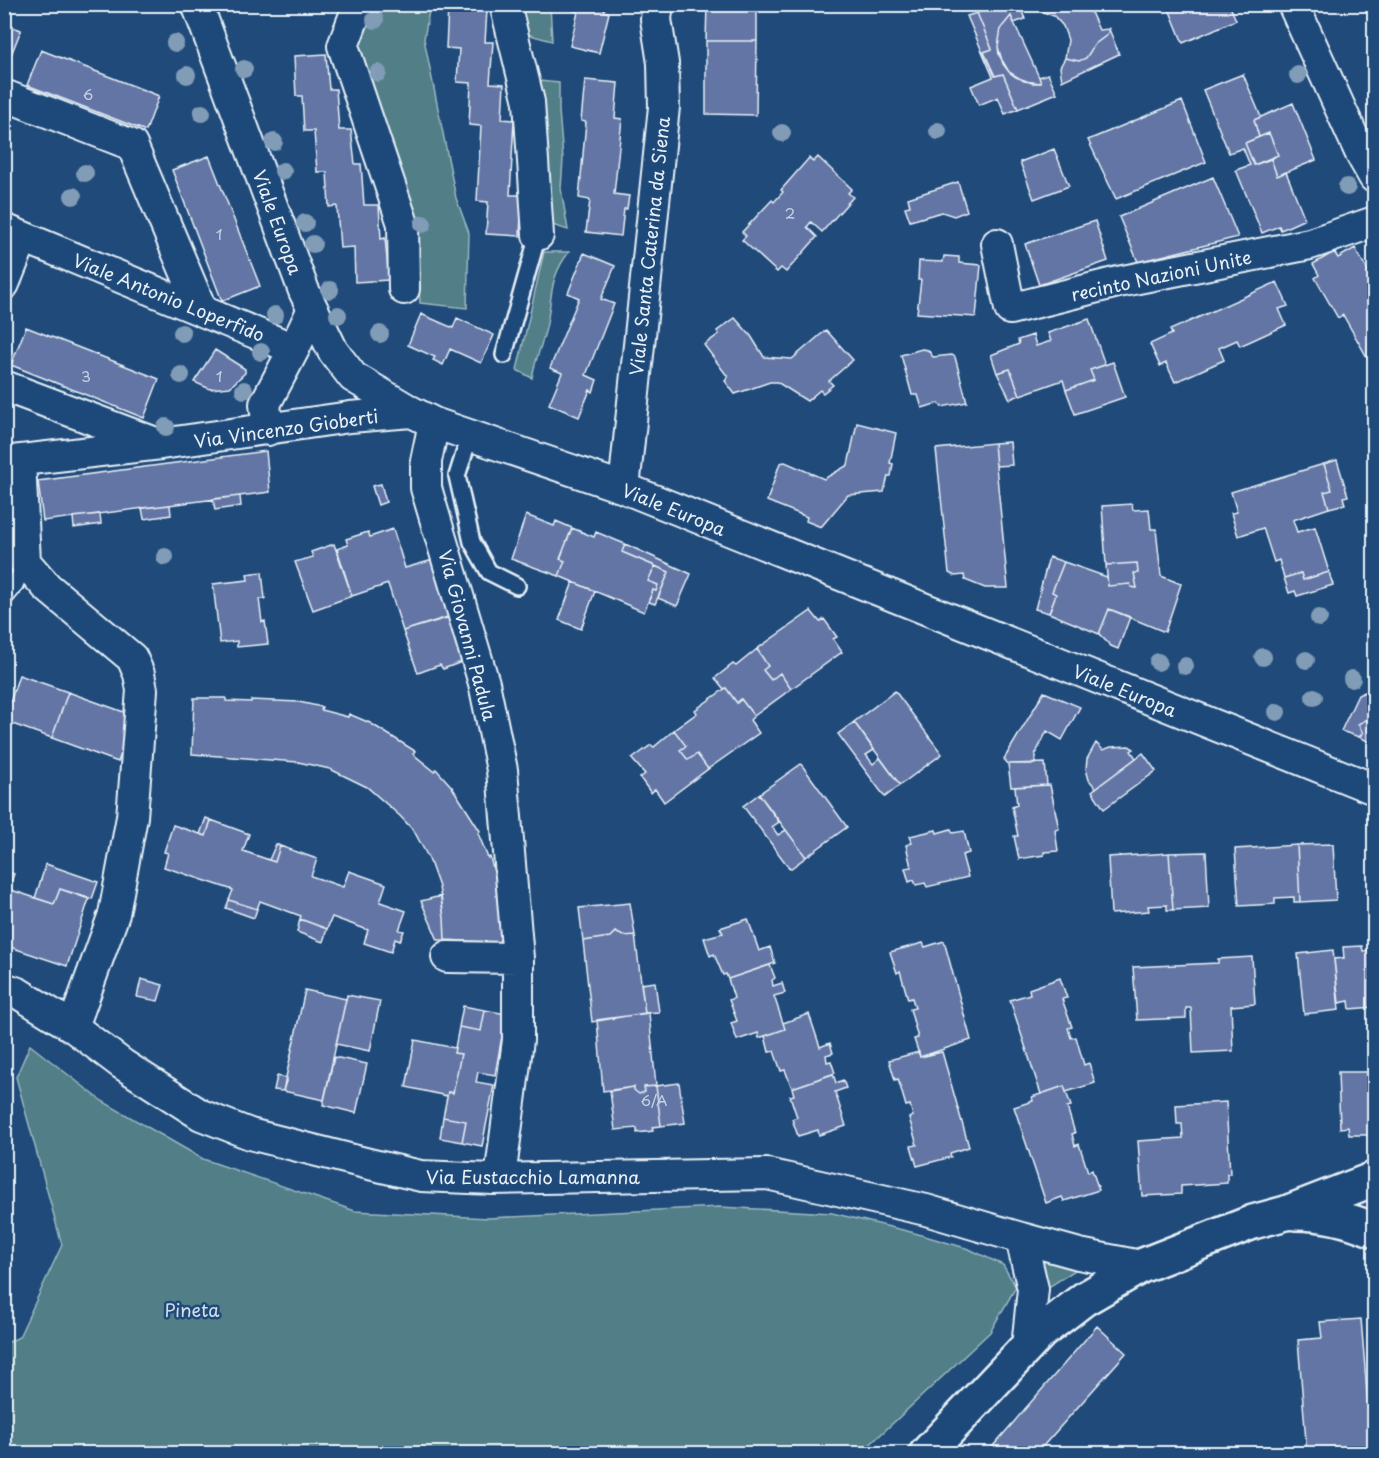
<svg xmlns="http://www.w3.org/2000/svg" width="1379" height="1458" font-family="'Playpen Sans',sans-serif">
<rect width="100%" height="100%" fill="#1f4a7a"/>
<filter id="ink" filterUnits="userSpaceOnUse"><feTurbulence type="fractalNoise" baseFrequency=".0167" numOctaves="2"/><feDisplacementMap in="SourceGraphic" scale="12" xChannelSelector="R" yChannelSelector="G"/><feConvolveMatrix kernelMatrix="1 2 1 2 8 2 1 2 1" color-interpolation-filters="sRGB"/></filter>
<g filter="url(#ink)">
<path fill="#517e87" stroke="#9cb8c0" stroke-width="1.5" d="M369,5h61l-6,34 32,159 13,35 -2,75 -47,-5 -4,-66 -58,-185 1,-20z
M517,5h33l2,36 -26,-7z
M539,81l20,2v28l4,48 -2,30 7,41 -19,-6c4,-49 -3,-95 -10,-143z
M544,252h25c-21,27 -16,45 -23,76 -4,17 -11,32 -14,50l-15,-8z
M30,1045l72,56 101,58 152,52 133,7 232,-11 112,6 79,19 58,17 34,16 13,22 -26,45 -129,121h-856v-109l14,-7 43,-92 -46,-168z
M1040,1253l40,14 -39,25z"/>
<path fill="#6475a4" stroke="#e8f1f8" stroke-width="1.5" d="M570,4h36l-2,7 5,2 -10,40 -29,-7 8,-34 -10,-3z
M707,4h50v37h-51z
M997,4h22l6,15 -11,4 -3,-7 -10,12 -3,19 5,17 6,8 15,9 17,2 -2,-6 9,-3 9,19 -39,16 -15,-35 -8,2 -11,-24 8,-3 -15,-36z
M1035,4h66l-11,6 9,20 10,-1 -2,6 -12,9 -9,14 -7,3 -14,-3 3,-18 -5,-14 -9,-10 -18,-6z
M1167,4h62l7,16 -53,23z
M448,7l39,2 -2,33h8l-3,41 14,1 -2,35 12,1 -4,75h12l-2,41 -34,-2 2,-32 -11,-1 4,-75 -12,-1 2,-42 -14,-1 2,-33 -13,-1z
M977,13l15,36 -8,3 11,24 8,-2 15,35 -13,5 -7,-17 -19,8 -8,-19 22,-9 -26,-61z
M1011,16l28,61 2,6h-9l-16,-6 -7,-5 -10,-17 -1,-8 3,-19z
M4,24l17,6 -16,40h-1z
M1109,29l10,25 -57,27 -2,-14 5,-9 14,3 7,-3 9,-14 12,-9z
M706,41h51l-1,74 -50,-1z
M41,50l118,46 -13,35 -119,-46z
M326,54l3,35h7l3,41h12l4,34h6l3,41h15l2,34 4,-1 4,42 -34,2 -1,-35 -14,1 -3,-42 -8,1 -2,-35h-10l-3,-41h-10l-2,-35h-6l-2,-40z
M1243,74l18,43 -7,3 5,17 -14,6 9,22 17,-6 6,17 9,-4 19,47 -24,11 -2,-4 -17,7 -26,-63 14,-5 -7,-17 -14,5 -26,-63z
M585,80l33,3 -3,35 7,1 -8,75 15,2 -2,13h-3l-3,27 -35,-4 4,-32 -11,-2 7,-76 -5,-1z
M1182,101l24,61 -90,37 -28,-59z
M1293,103l23,57 -39,16 -6,-17 7,-4 -9,-22 -10,4 -5,-17z
M1269,133l9,22 -24,10 -9,-22z
M1054,149l15,37 -35,13 -14,-37z
M209,156l51,130 -38,15 -50,-131z
M818,157l34,32 -4,4 5,4 -31,35 -11,-10 -4,5 10,10 -31,35 -5,-4 -4,4 -35,-32 4,-4 -4,-4 30,-32 2,2 9,-10 -2,-2 28,-32 4,4z
M1213,177l25,60 -100,25 -19,-45z
M958,182l9,29 -13,5 -12,-4 -32,9 -5,-14 5,-1 -2,-8z
M1095,221l13,40 -69,24 -14,-41z
M1355,248l19,34v83l-2,1 -29,-51 -5,3 -23,-40 4,-3 -6,-11 21,-12 4,6z
M584,253l31,13 -14,33 13,5 -28,71 11,5 -4,12 -3,-2 -11,27 -30,-13 13,-31 -12,-5 29,-70 -11,-5z
M944,256l15,1v6l22,2 -5,52 -59,-4 4,-33h-3l1,-19 24,1z
M1277,282l11,24 -9,3 7,16 -46,21 -3,-6 -18,8 5,12 -49,22 -9,-19 -6,3 -10,-22 22,-10 -2,-4z
M421,314l32,14 4,-10 37,17 -13,28 -31,-14 -7,16 -10,-5 2,-3 -27,-12z
M735,318l16,18 13,21 28,2 34,-29 27,30 -24,21 4,4 -10,8 -3,-3 -13,11 -30,-19h-7l-35,12 -10,-13 3,-4 -24,-32 15,-11 -2,-3z
M1089,319l16,46 -15,5 4,10 -28,10 -3,-10 -43,15 -10,-26 -13,4 -6,-18 28,-11 -1,-4 15,-5 3,11 15,-5 -3,-8z
M26,327l133,52 -15,39 -133,-53z
M922,349l6,1 5,7 19,-2 3,2 12,45 -25,5 -4,-4 -16,5 -4,-13h-6l-11,-40z
M215,350l30,19v4l-15,14 -20,2 -16,-7z
M1113,362l12,35 -50,17 -9,-24 28,-10 -4,-10z
M1010,369l10,26 -10,4 -13,-26z
M857,423l39,10 -6,30 3,1 -2,12h-3l-4,16 -36,3 -27,32 -15,-6 1,-4 -40,-16 13,-38 5,-1 39,17 24,-14z
M1010,442l2,23 -16,1 -2,-23z
M994,443l2,23 12,122h-23l-20,-8 -1,-5 -9,1 -6,-3 -5,-47 -8,-77z
M266,451l4,41 -227,29 -5,-40z
M1337,460l11,36 -5,1 2,7 -16,4 -5,-16 8,-2 -8,-26z
M1324,464l8,26 -8,2 5,16 -36,12 4,12 18,-5 14,45 -26,8 -2,-7 -17,5 -5,-18 -5,2 -11,-34 -25,8 -7,-23 6,-1 -6,-20z
M13,484l5,40 -14,2v-41z
M381,484l5,18 -8,3 -6,-19z
M240,496l1,10 -26,4 -2,-11z
M1132,504l1,6 16,-1 2,20h5l5,47 20,8 -16,48 -56,-23 -10,25 -50,-21 7,-19 -4,-2 12,-30 43,15 1,9 22,-2 1,3 6,1 -3,-15h4l-1,-10 -31,2 -4,-59z
M170,505l1,10 -27,4 -2,-11z
M100,514l1,10 -27,4 -1,-11z
M526,515l28,11 2,-5 16,7 -12,31 5,2 -6,15 -48,-17z
M572,528l22,9 2,-5 29,12 -3,8 33,14 -7,15 10,4 -2,6 -3,-1 -9,22 -85,-36 6,-15 -5,-2z
M393,529l12,39 28,-8 18,56 -48,15 -15,-47 -36,12 -15,-47 11,-4 -2,-6 22,-7 2,5z
M334,544l18,52 -39,14 -18,-48 18,-5 -2,-5z
M625,544l66,30 -14,32 -19,-8 11,-26 -47,-20z
M1049,557l15,5 -12,30 4,2 -7,19 -14,-4z
M1137,563l1,10h-4l3,15 -6,-1 -1,-3 -22,2 -2,-21z
M655,566l14,6 -14,32 -6,-2 4,-12 3,1 2,-6 -10,-4z
M262,572l3,27h-6l3,23 3,-1 3,23 -31,3v-6l-17,2 -7,-59 35,-4 -1,-6z
M1329,572l4,13 -36,11 -2,-5 -6,2 -5,-15 17,-5 2,7z
M573,582l22,9 -14,38 -22,-9z
M1109,609l21,8 -12,32 -7,-3 -12,-12z
M811,611l9,11 4,-3 13,18 -4,2 9,13 -51,37 -11,-16 -9,7 -8,-10 5,-4 -11,-17z
M457,615l10,45 -24,9 -3,-4 -22,8 -15,-42z
M757,649l11,17 -5,4 8,10 9,-7 11,16 -37,27 -13,-17 -4,4 -11,-15 -2,1 -9,-11 18,-14 3,2z
M19,675l49,17 -16,46 -48,-17z
M726,688l11,15 4,-4 13,17 -4,4 9,13 -51,36 -11,-15 -9,6 -8,-10 6,-4 -12,-16 23,-17 -2,-3z
M1374,688v28l-16,8 5,9 -4,4 -18,-6 17,-36z
M895,691l47,63 -42,31 -46,-63z
M68,692l67,24 -17,46 -66,-24z
M1044,692l36,15 -18,33 -15,-9 -12,24v9h-27l-4,-5z
M194,698h32v3l25,1v-2l48,2 23,5 -1,3 27,7 1,-3 21,9 45,28 -2,3 21,17 2,-2 16,18 28,44 -2,2 10,25 2,-1 6,23 7,49 -3,1v13l-55,-3 -1,-22 -5,-31 -10,-28 -8,-15 -7,-13 -14,-15 -33,-29 -37,-18 -32,-7 -106,-8z
M1374,716v21l-2,6 -13,-6 4,-4 -5,-9z
M854,722l20,28 -8,5 7,9 7,-6 20,27 -15,12 -47,-63z
M674,730l12,16 -6,4 8,10 9,-6 11,15 -44,33 -9,-13 -4,4 -11,-15 5,-4 -13,-15 19,-14 3,2z
M1096,743l7,7 8,-3 18,-1 5,3 -3,2 5,7 -40,30 -7,-8 -3,-11 1,-10z
M1143,753l13,18 -52,38 -12,-18z
M1045,763l2,22 -36,2 -3,-23z
M801,764l46,63 -41,30 -47,-63z
M1050,785l9,44 -4,1 3,21 -14,1v3l-25,4 -5,-23h4l-6,-29 5,-2 -2,-18z
M759,794l20,28 -7,5 6,8 8,-5 20,27 -16,12 -47,-63z
M206,818l5,2 -5,16 -6,-2z
M211,820l38,14 -6,17 32,11 5,-16 37,13 -6,17 32,11 6,-16 37,13 -6,18 26,9 -7,19 5,1 -4,10 -5,-2 -4,13 -27,-9 4,-13 -36,-13 -5,12 -27,-10 1,-3 -41,-15 -3,8 -28,-9 4,-10 -69,-23 4,-14 -4,-1 9,-27 33,11z
M951,829l2,4 11,-2 5,22 -7,2 6,22 -41,10 -2,-4 -9,2 -2,-5 -5,2 -4,-14 6,-1 -5,-22 6,-2 -2,-7 26,-6 1,3z
M276,844l4,2 -5,16 -6,-2z
M1333,844l3,56 -36,2 -3,-57z
M1297,845l3,57h-6v-5l-19,1v6l-36,2 -4,-57z
M1206,852l3,56 -36,2 -4,-57z
M1169,853l4,57h-6v-5l-19,1 1,5 -38,3 -3,-57z
M46,864l52,18 -6,17 -32,-10 -6,15 -19,-6z
M4,871l10,3 -10,25z
M8,889l46,15 6,-15 29,10 -22,67 -63,-21v-46z
M441,896l3,22 1,22h-7l-17,-39z
M229,900l28,9 -3,9 -28,-10z
M630,903l5,32 -12,1 -8,-4 -5,5 -27,4 -4,-33z
M300,919l27,10 -4,13 -26,-10z
M748,919l11,32 11,-4 5,16 -47,16 -2,-5 -3,1 -9,-21 -4,2 -6,-18 19,-5 -3,-5z
M615,932l8,4 12,-1 10,78 -53,9 -9,-81 27,-4z
M944,941l27,99 -51,17 -6,-18 4,-1 -8,-29 5,-1 -3,-10 -4,1 -8,-28 -3,2 -7,-21 33,-9 2,4z
M1362,946l1,5 11,-1v57l-24,2 -1,-8 -10,2 -5,-44 10,-1 -1,-11z
M1333,950l6,60 -35,4 -6,-60z
M1252,957l3,47 -24,2 2,45 -40,2 -2,-45h-5v10l-49,2 -4,-53 85,-4v-4z
M770,965l5,13 -3,2 1,6 9,-3 3,10 -11,3 11,33 -26,9 -1,-5 -21,7 -6,-17 6,-2 -8,-21 5,-2 -6,-19z
M1060,978l7,20 -5,1 10,28 -4,1 3,10 5,-1 8,28 5,-2 6,20 -29,9 -2,-6 -23,8 -31,-94 20,-6 -1,-5z
M141,979l22,6 -5,16 -21,-4z
M655,982l4,30 -14,1 -4,-29z
M305,990l41,9 -22,101 -41,-9z
M347,995l33,6 -10,50 -34,-7z
M463,1006l22,4 -4,21 -22,-4z
M485,1010l21,4 -11,61 -17,-3 -2,10 18,3 -12,61 -20,-4 4,-21 -23,-4 5,-25 5,1 8,-39 -7,-1 5,-26 22,4z
M649,1013l7,73 -12,1 1,5 -6,2 -5,-4v-3l-31,4 -6,-71z
M809,1014l11,33 10,-4 3,10 -7,2 1,7 4,-1 4,12 -43,15 -7,-18 -4,1 -7,-20 -5,1 -4,-16 20,-7 -2,-6z
M415,1040l40,8 -1,5 7,1 -8,39 -5,-1 -1,4 -41,-9z
M919,1052l1,5 22,-5 27,95 -19,6 1,4 -34,9 -6,-20 6,-1 -8,-27 4,-2 -3,-11 -4,1 -8,-27 -3,1 -6,-20z
M334,1057l33,7 -11,49 -33,-8z
M1338,1072h29v4h7v56h-5l1,3h-21l-1,-8 -8,1z
M833,1074l3,9 7,-3 3,8 -11,4 11,34 -27,9 -1,-5 -20,6 -6,-17 5,-2 -7,-21 4,-1 -2,-7z
M277,1076l10,2 -4,13 -9,-1z
M679,1083l6,40 -24,3 -5,-40z
M656,1086l5,40 -9,1 1,4 -16,2v-5l-22,2 -5,-39 24,-4v3l5,4 6,-2 -1,-5z
M1064,1086l7,20 -4,1 8,26 -3,1 3,12 4,-2 9,28 4,-2 7,20 -35,11 -2,-4 -16,6 -32,-96 19,-6 -1,-4z
M1226,1102l4,72h-3v9l-46,3v8l-39,2 -4,-55 45,-3 -1,-14h-5l-1,-19z
M443,1117l23,4 -4,21 -22,-4z
M1361,1319l11,135h-65l-9,-114 24,-2 -2,-16z
M1097,1326l29,27 -90,101h-50z"/>
<g fill="none" stroke-linecap="round" stroke-linejoin="round">
<g stroke="#e8f1f8" stroke-width="20">
<path id="lane" d="M504,355l34,-120
M470,435l-13,41 15,66 17,30 28,14
M4,598l11,-13 10,-23"/>
</g>
<g stroke="#e8f1f8" stroke-width="34">
<path id="street" d="M197,4l107,287 29,60 20,26 59,35 22,11 190,65 750,301
M359,4l-16,42 60,178 1,65
M505,4l24,98 9,133
M1293,4l68,150 13,23
M4,95l128,50 70,166
M4,229l290,120 18,-38
M997,244l13,65 108,-27 192,-38 64,-22
M4,284l19,-47
M4,386l149,56
M434,423l-8,38v27l58,195 18,87 16,188 -71,-1
M268,430l-3,-26 29,-55
M20,460l5,102 22,25 85,71 7,16 3,16 -10,127 -18,97 -41,113
M4,462l157,-18 189,-27 62,-5
M624,488l40,-381 -1,-44 -7,-44 2,-15
M4,988l14,5 55,34 49,37 79,51 49,19 119,30 52,12 72,3 274,-5 159,36 95,28
M500,1178l18,-138v-82
M1027,1347l6,-58 -12,-51 58,16 62,12"/>
</g>
<g stroke="#e8f1f8" stroke-width="38">
<path id="secondary" d="M1295,1213c29,0 53,6 79,17
M926,1454l115,-122 43,-33 57,-33 112,-44 33,-9 88,-34"/>
</g>
<use href="#lane" stroke="#1f4a7a" stroke-width="15"/>
<use href="#street" stroke="#1f4a7a" stroke-width="30"/>
<use href="#secondary" stroke="#1f4a7a" stroke-width="33"/>
</g>
<g fill="#819cb6">
<circle cx="375" cy="20" r="9"/>
<circle cx="175" cy="43" r="9"/>
<circle cx="244" cy="69" r="9"/>
<circle cx="378" cy="73" r="9"/>
<circle cx="187" cy="75" r="9"/>
<circle cx="1298" cy="75" r="9"/>
<circle cx="202" cy="113" r="9"/>
<circle cx="938" cy="131" r="9"/>
<circle cx="782" cy="133" r="9"/>
<circle cx="274" cy="142" r="9"/>
<circle cx="283" cy="171" r="9"/>
<circle cx="85" cy="173" r="9"/>
<circle cx="1347" cy="187" r="9"/>
<circle cx="73" cy="196" r="9"/>
<circle cx="305" cy="223" r="9"/>
<circle cx="423" cy="224" r="9"/>
<circle cx="313" cy="244" r="9"/>
<circle cx="330" cy="290" r="9"/>
<circle cx="275" cy="315" r="9"/>
<circle cx="338" cy="315" r="9"/>
<circle cx="182" cy="333" r="9"/>
<circle cx="380" cy="334" r="9"/>
<circle cx="261" cy="352" r="9"/>
<circle cx="181" cy="375" r="9"/>
<circle cx="244" cy="390" r="9"/>
<circle cx="166" cy="427" r="9"/>
<circle cx="165" cy="557" r="9"/>
<circle cx="1319" cy="618" r="9"/>
<circle cx="1263" cy="657" r="9"/>
<circle cx="1306" cy="660" r="9"/>
<circle cx="1158" cy="662" r="9"/>
<circle cx="1185" cy="666" r="9"/>
<circle cx="1352" cy="679" r="9"/>
<circle cx="1314" cy="697" r="9"/>
<circle cx="1277" cy="712" r="9"/>
</g>
</g>
<g text-anchor="middle" dominant-baseline="central" stroke-width="5" stroke-linejoin="round" paint-order="stroke">
<g font-size="15" fill="#c7d2e3">
<text x="88" y="93">6</text>
<text x="790" y="212">2</text>
<text x="219" y="233">1</text>
<text x="86" y="375">3</text>
<text x="219" y="375">1</text>
<text x="654" y="1099">6/A</text>
</g>
<g font-size="18" fill="#e8f1f8" stroke="#1f4a7a">
<text transform="translate(278 222) rotate(70)">Viale Europa</text>
<text transform="translate(649 246) rotate(-84)">Viale Santa Caterina da Siena</text>
<text transform="translate(1161 275) rotate(-12)">recinto Nazioni Unite</text>
<text transform="translate(169 297) rotate(22)">Viale Antonio Loperfido</text>
<text transform="translate(286 428) rotate(-8)">Via Vincenzo Gioberti</text>
<text transform="translate(674 509) rotate(22)">Viale Europa</text>
<text transform="translate(468 635) rotate(75)">Via Giovanni Padula</text>
<text transform="translate(1125 690) rotate(22)">Viale Europa</text>
<text x="533" y="1176">Via Eustacchio Lamanna</text>
</g>
<g font-size="18" fill="#d1e0e7" stroke="#1f4a7a">
<text x="192" y="1309">Pineta</text>
</g>
</g>
<rect width="1379" height="1458" fill="none" stroke="#1f4a7a" stroke-width="24"/>
<rect x="12" y="12" width="1355" height="1434" fill="none" stroke="#e8f1f8" stroke-width="2" filter="url(#ink)"/>
</svg>
